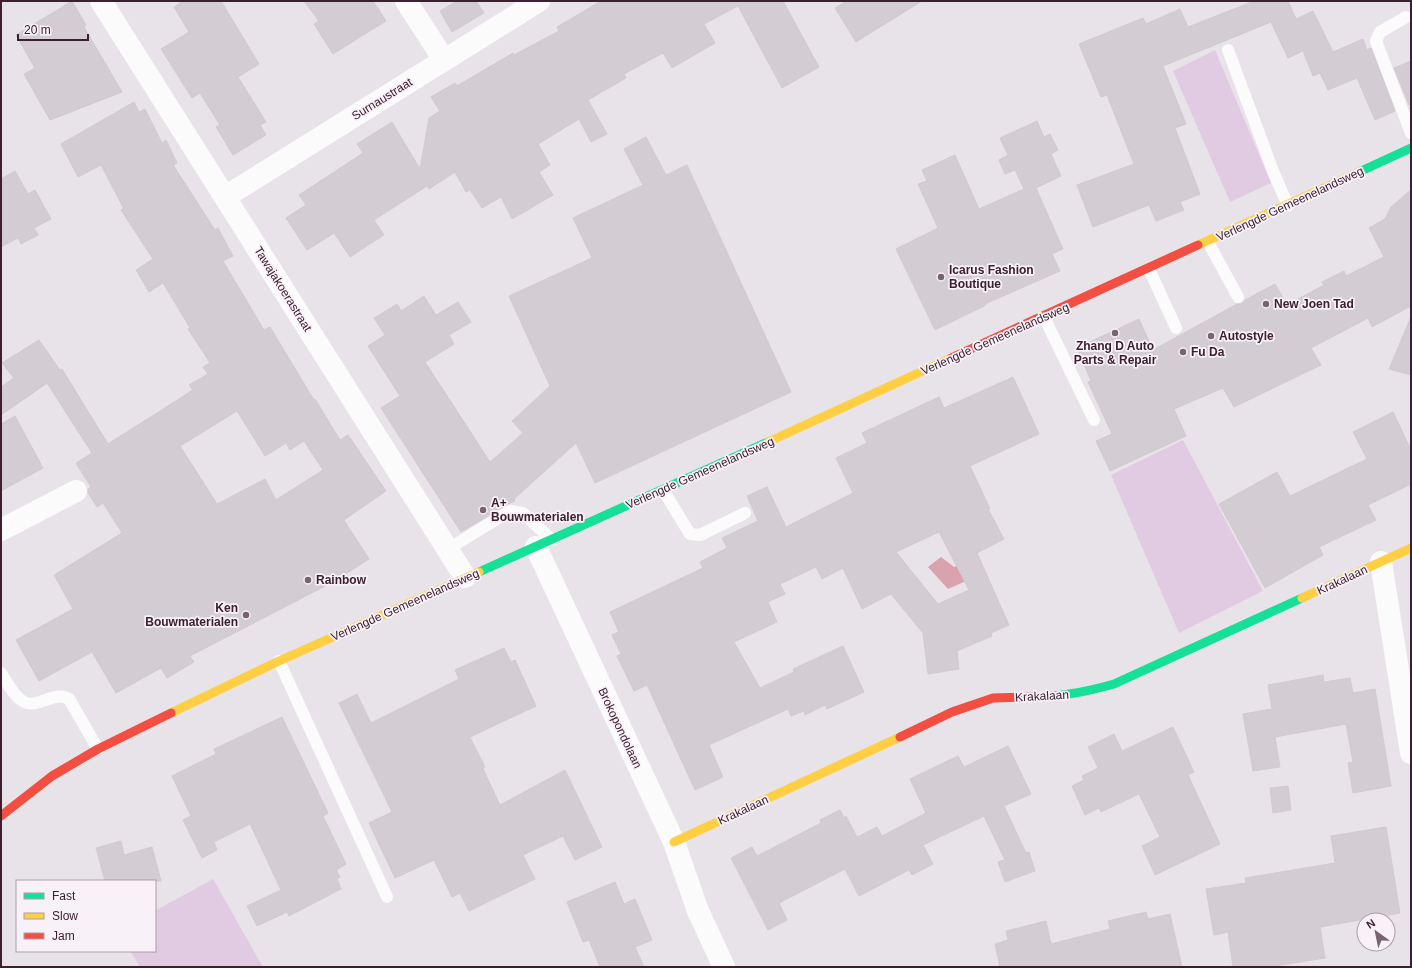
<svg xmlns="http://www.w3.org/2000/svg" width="1412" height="968" font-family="Arial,sans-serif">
<rect width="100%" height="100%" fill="#e8e3e8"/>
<path fill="#e1cbe2" d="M1215,50l56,133 -41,19 -57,-131z
M1183,440l80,151 -84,42 -68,-158z
M213,879l50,88h-123l-10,-16h25v-40z"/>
<path fill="#d9a2ad" d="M941,557l13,10 24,-10 6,16 -36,16 -20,-22z"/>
<path fill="#d3ccd2" stroke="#d1cbd0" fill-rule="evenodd" d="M72,1l14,24 -2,2 38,65 -72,28 -26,-46 11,-6 -19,-33z
M183,1h38l38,63 -21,13 28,45 -6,3 6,10 -33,20 -17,-28 4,-2 -20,-32 -8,5 -31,-49 28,-17 -15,-25z
M304,1h69l13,20 -53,33 -19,-30 5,-3z
M457,1h19l8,12 -32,19 -12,-21z
M601,1h182l36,66 -37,21 -44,-82 -34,18 11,19 -43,25 -9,-15 -39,21 2,4 -38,22 19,34 -16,8 -12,-23 -41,25 12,21 -11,7 14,23 -41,24 -11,-22 -19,11 -12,-18 -4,2 -11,-20 -26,17 -2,-3 -53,34 10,15 -34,22 -16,-24 -27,17 -21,-32 20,-13 -7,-10 64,-42 -6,-9 35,-22 28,47 9,-51 11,-7 -9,-14 24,-14 2,3 56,-33 1,2 45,-24 -2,-4z
M846,1h76l-66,41 -21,-34z
M1254,1h34l8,18 17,-8 20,41 30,-13 4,11 4,-2 24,63 -20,9 -18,-42 -29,12 -8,-17 -7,3 -10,-25 -15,7 -17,-36 -108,44 23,58 -11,4 25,66 -20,8 4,8 -28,11 -7,-16 -56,22 -16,-42 57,-21 -27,-69 -6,2 -22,-53 64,-26 3,6 34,-15 8,18z
M1411,61v43l-2,1 -15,-37z
M134,102l5,10 6,-3 17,34 4,-3 11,23 -4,2 42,65 3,-2 15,28 -10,5 41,69 6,-3 44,73 1,-1 25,41 8,-5 38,56 -42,29 25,39 -36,23 -143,74 4,6 -27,16 -6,-10 -45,25 -24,-41 -53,29 -23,-41 57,-31 -19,-34 68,-42 -19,-30 -6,4 -9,-14v-4l3,-2 -15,-24 16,-10 -45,-70 -46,32v-28l13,-9 -12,-15 37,-23 21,30 2,-1 46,75 85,-54 -4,-5 19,-11 -5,-7 7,-4 -22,-34 2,-1 -27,-45 -14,9 -13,-22 17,-11 -32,-49 3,-1 -23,-44 -23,12 -17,-33zM237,411l28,45 21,-13 4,7 14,-9 19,29 -47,30 -11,-21 -48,25 -37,-58z
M1037,121l7,16 6,-3 8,16 -7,4 10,22 -25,12 27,61 -11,5 8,17 -75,33 1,1 -51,25 -39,-81 42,-21 -20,-44 9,-3 -5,-11 33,-15 24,54 45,-20 -9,-19 -10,4 -6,-14 9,-5 -8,-17z
M646,137l20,38 21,-10 104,227 -196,91 -19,-40 -62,56 1,2 -9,4 -45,27 -80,-124 19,-12 -32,-50 17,-11 -11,-17 23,-14 4,7 23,-15 12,19 22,-13 13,20 -22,13 5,9 -29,18 65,100 33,-29 -11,-12 38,-35 -41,-90 83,-38 -19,-40 70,-33 -19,-36z
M15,171l13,23 7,-4 16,29 -17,9 4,7 -17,9 -3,-6 -17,9v-68z
M1411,190v116l-39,21 -4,-9 -57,30 10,17 -87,42 -11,-19 -49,21 12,27 -76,35 -14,-30 16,-7 -24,-52 3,-1 -14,-33 62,-29 14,31 84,-46h4l4,-4 30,-16 12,21 37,-20 -2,-3 22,-11 2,5 38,-19 -15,-29 16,-9 6,-12z
M1411,317v58l-22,-6z
M1013,377l26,57 -69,32 20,43h-2l16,30 -27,14 32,72 -18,8 1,3 -35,15 2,18 -31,5 -5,-41 -32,-39 -29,15 -19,-41 -21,11 -6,-12 -36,17 5,10 -17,8 9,20 -43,20 26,46 34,-16 -1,-3 50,-23 21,46 -37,17 -2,-4 -20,10 -1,-4 -13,5 -3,-7 -79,36 14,32 -28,13 -48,-105 -13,6 -17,-35 4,-2 -9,-19 7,-3 -9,-20 93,-44 -3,-6 27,-14 -5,-10 36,-17 -11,-25 20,-9 19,40 67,-34 -17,-35 31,-15 -5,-10 77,-36 5,11zM939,532l30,58 -31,14 -42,-52z
M1393,412l18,38v34l-43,21 8,15 -57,27 4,8 -58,33 -46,-84 58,-32 13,24 77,-37 -14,-27z
M15,416l28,52 -42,23v-67z
M504,648l7,14 4,-2 21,46 -66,31 15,30 -2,2 17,36 65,-35 37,77 -27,13 -12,-24 -40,19 12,24 -66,32 -9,-18 -8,4 -18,-37 -39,18 -26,-55 23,-11 -53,-109 18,-9 14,29 88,-44 -4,-9z
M1323,675l1,7 26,-4 3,15 22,-4 16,97 -38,7 -5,-30 5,-1 -7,-38 -71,13 5,30 -27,4 -10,-57 29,-5 -4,-24z
M282,717l46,96 -5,3 23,48 -10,6 4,7 -3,2 4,10 -52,27 -2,-4 -30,14 -10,-20 34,-16 -31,-66 -36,18 3,8 -15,8 -19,-38 8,-4 -19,-40 44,-22 -2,-5z
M1173,727l21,45 -6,3 32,69 -65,31 -13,-29 18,-9 -21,-43 -38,18 -2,-4 -14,7 -13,-29 12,-6 -2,-4 16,-8 -10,-21 26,-13 8,17z
M1008,746l23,48 -27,12 22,47 3,-1 6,19 -30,11 -7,-20 7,-2 -21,-44 -61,29 10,19 -21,11 -3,-5 -50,26 -14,-27 -66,34 8,17 -19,10 -37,-72 21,-11 5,9 64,-33 -1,-3 20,-10 4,8 2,-2 11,21 20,-10 5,9 44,-23 -16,-34 48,-23 6,11z
M1288,786l3,24 -18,3 -3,-25z
M1386,827l14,86 -80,14 5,31 -56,9h-36l-5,-35 -14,3 -8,-46 40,-6 -1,-5 90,-15 -4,-27z
M121,841l3,14 28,-8 9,34h-56l-9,-33z
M615,882l9,22 11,-5 17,41 -17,7 9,20h-44l-11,-27 -6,2 -16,-40z
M1146,912l2,7 22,-5 12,53h-182l-5,-23 13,-4 -2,-9 40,-10 5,23 59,-15 -2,-8z"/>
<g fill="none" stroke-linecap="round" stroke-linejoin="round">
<path stroke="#fcfbfc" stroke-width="12" d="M1406,17l-26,15 -4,9 35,92
M1228,50l45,121 15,35
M1208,242l30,55
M1149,269l27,59
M1044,317l50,103
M663,490l27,44 10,1 45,-22
M448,549l62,-38 13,2 29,27
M279,661l108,236
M1,673c6,9 13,24 23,29 14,7 30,-12 45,-3l29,50"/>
<path stroke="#fcfbfc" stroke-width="22" d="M101,1l364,576
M406,1l38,59
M225,197l314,-196
M1,530l75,-39
M536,547l138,295 24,69 26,56
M1381,562l30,191"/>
<path stroke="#16e098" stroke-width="9" d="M1359,172l52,-24
M479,572l289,-130
M1032,697c29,0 54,-5 82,-13l188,-86"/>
<path stroke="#ffcf43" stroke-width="9" d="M1198,245l161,-73
M768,442l183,-84
M1302,598l109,-50
M171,713l108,-52 200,-89
M674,842l226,-105"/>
<path stroke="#f24e42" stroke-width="9" d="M951,358l247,-113
M900,737l52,-25 41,-14 39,-1
M1,816l51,-40 46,-27 73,-36"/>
</g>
<g fill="#786471" stroke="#f8f1f7" stroke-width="1.5">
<circle cx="941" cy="277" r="4"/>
<circle cx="1266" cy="304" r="4"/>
<circle cx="1115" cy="333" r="4"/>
<circle cx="1211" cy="336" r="4"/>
<circle cx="1183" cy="352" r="4"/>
<circle cx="483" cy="510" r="4"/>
<circle cx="308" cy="580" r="4"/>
<circle cx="246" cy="615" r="4"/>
</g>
<g text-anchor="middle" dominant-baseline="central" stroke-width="3.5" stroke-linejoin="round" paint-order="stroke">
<g font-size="12" fill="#3c2031" stroke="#f8f1f7">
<text transform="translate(382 99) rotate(-32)">Surnaustraat</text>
<text transform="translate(1290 204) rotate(-25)">Verlengde Gemeenelandsweg</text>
<text transform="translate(283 289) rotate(58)">Tawajakoerastraat</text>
<text transform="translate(995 339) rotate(-24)">Verlengde Gemeenelandsweg</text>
<text transform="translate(700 473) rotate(-24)">Verlengde Gemeenelandsweg</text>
<text transform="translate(1342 580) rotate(-25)">Krakalaan</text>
<text transform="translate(405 605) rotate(-24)">Verlengde Gemeenelandsweg</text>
<text transform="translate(1042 696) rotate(-3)">Krakalaan</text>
<text transform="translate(620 728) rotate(65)">Brokopondolaan</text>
<text transform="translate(743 810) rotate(-25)">Krakalaan</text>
</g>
<g font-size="12" font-weight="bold" fill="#3c2031" stroke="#f8f1f7" text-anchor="start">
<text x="949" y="270">Icarus Fashion<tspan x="949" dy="14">Boutique</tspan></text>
<text x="1274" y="304">New Joen Tad</text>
<text x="1219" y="336">Autostyle</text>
<text x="1115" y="346" text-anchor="middle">Zhang D Auto<tspan x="1115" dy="14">Parts &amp; Repair</tspan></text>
<text x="1191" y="352">Fu Da</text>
<text x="491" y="503">A+<tspan x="491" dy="14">Bouwmaterialen</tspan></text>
<text x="316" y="580">Rainbow</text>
<text x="238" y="608" text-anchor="end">Ken<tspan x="238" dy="14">Bouwmaterialen</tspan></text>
</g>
</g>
<rect width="1412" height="968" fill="none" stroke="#3c2031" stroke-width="4"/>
<rect x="16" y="880" width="140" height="72" fill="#f8f1f7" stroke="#ad9da8"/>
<rect x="24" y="893" width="20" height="6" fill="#16e098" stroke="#ad9da8"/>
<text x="52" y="900" font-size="12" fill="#3c2031">Fast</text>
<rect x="24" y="913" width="20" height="6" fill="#ffcf43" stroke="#ad9da8"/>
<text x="52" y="920" font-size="12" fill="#3c2031">Slow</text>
<rect x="24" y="933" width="20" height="6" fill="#f24e42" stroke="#ad9da8"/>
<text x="52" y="940" font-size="12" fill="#3c2031">Jam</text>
<g transform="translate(1376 932) rotate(327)"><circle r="19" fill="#f8f1f7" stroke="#ad9da8"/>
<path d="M0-3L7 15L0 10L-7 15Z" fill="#786471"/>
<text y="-6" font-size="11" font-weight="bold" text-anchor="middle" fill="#3c2031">N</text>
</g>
<path d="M18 34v6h70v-6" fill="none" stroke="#3c2031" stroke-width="2"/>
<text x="24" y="34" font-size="12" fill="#3c2031" stroke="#f8f1f7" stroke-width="3" paint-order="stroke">20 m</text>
</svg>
